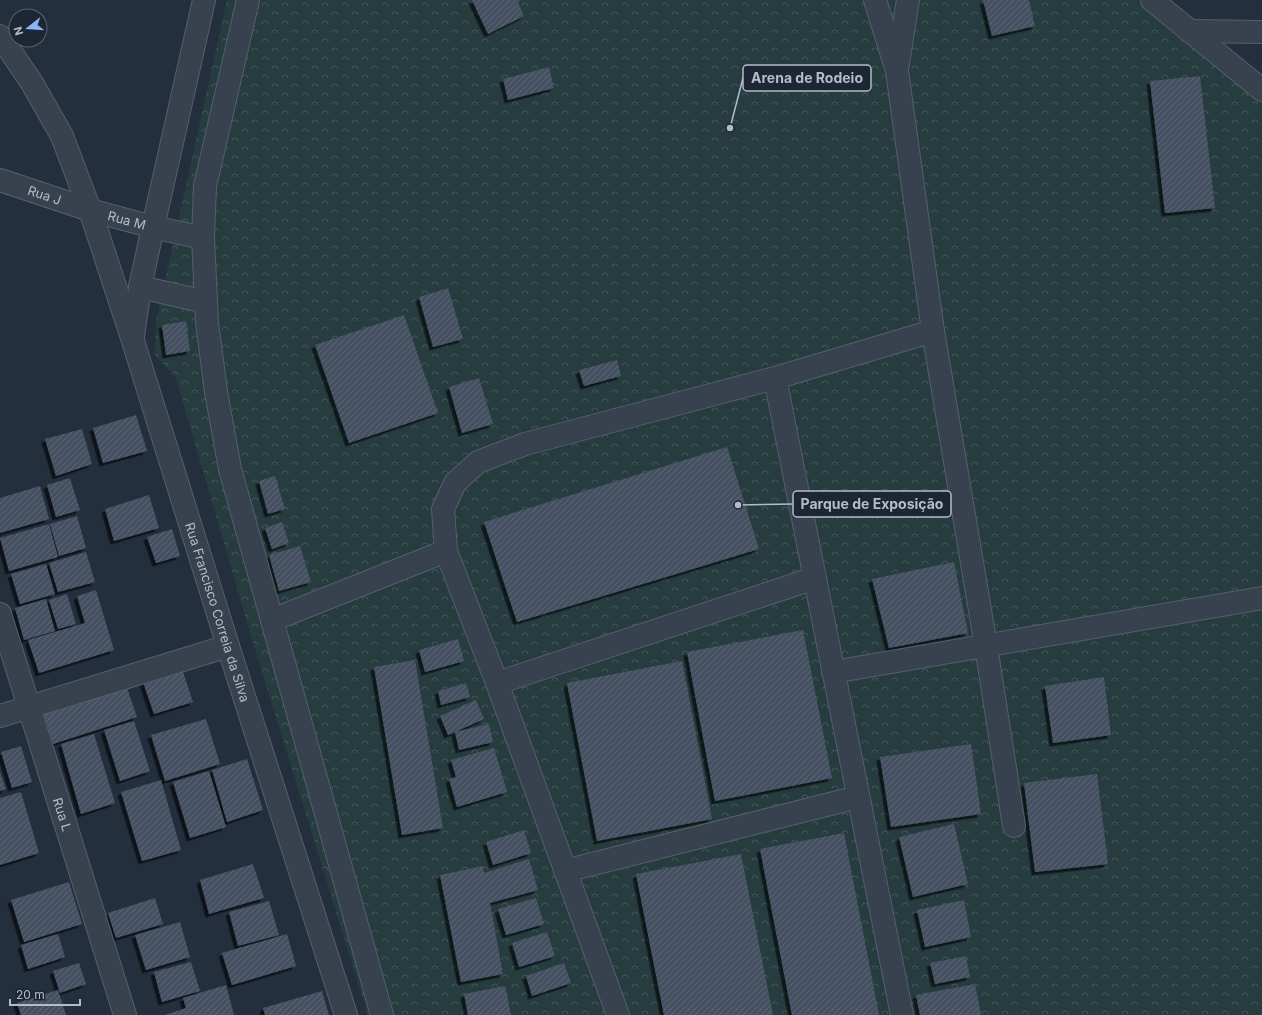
<svg xmlns="http://www.w3.org/2000/svg" width="1262" height="1015" font-family="Inter,sans-serif">
<defs>
<pattern id="forest-crowns" width="20" height="18" patternUnits="userSpaceOnUse"><rect width="20" height="18" fill="#263c3f"/><path d="M2 6a3 3 0 1 1 6 0M12 15a3 3 0 1 1 6 0" fill="none" stroke="#435659"/></pattern>
<pattern id="building-hatch" width="6" height="6" patternUnits="userSpaceOnUse"><rect width="6" height="6" fill="#455162"/><path d="M-1 1l2-2M0 6l6-6M5 7l2-2" fill="none" stroke="#5d6877"/></pattern>
<filter id="shadow"><feDropShadow dx="-3.5" dy="3.5" stdDeviation="0" flood-color="#0009"/></filter>
</defs>
<rect width="100%" height="100%" fill="#242f3e"/>
<path fill="url(#forest-crowns)" d="M227,0h925l110,90v925h-894l-118,-382 -74,-255 -21,-23 1,-34z"/>
<path fill="url(#building-hatch)" filter="url(#shadow)" d="M472,0h49l-3,2 6,14 -36,18z
M983,0h46l6,26 -43,10z
M549,67l5,21 -46,12 -5,-21z
M1200,76l15,132 -50,5 -15,-132z
M448,288l15,51 -30,8 -14,-50z
M404,315l34,98 -89,30 -34,-98z
M186,321l4,30 -24,4 -4,-30z
M617,360l4,16 -37,10 -5,-16z
M479,378l14,46 -31,9 -13,-46z
M136,415l11,36 -44,12 -10,-35z
M82,429l10,35 -36,12 -11,-37z
M727,447l32,102 -242,73 -33,-100z
M275,476l10,33 -17,5 -9,-33z
M70,478l10,32 -24,7 -9,-32z
M40,486l9,33 -49,14v-35z
M149,495l10,33 -45,13 -9,-32z
M77,516l9,32 -27,8 -9,-32z
M282,522l7,21 -17,6 -7,-21z
M49,524l9,33 -49,14 -9,-33z
M172,529l8,27 -24,7 -9,-26z
M300,546l11,36 -32,9 -10,-36z
M86,552l9,30 -37,10 -9,-29z
M954,562l14,71 -79,15 -17,-69z
M46,564l9,30 -35,10 -9,-30z
M96,590l18,60 -75,23 -11,-33 57,-17 -8,-27z
M67,594l9,30 -18,5 -9,-29z
M46,599l9,32 -31,9 -9,-32z
M803,630l29,148 -117,23 -28,-149z
M458,639l6,22 -39,11 -6,-22z
M415,660l28,168 -41,7 -28,-168z
M682,661l30,158 -115,22 -30,-158z
M182,669l11,33 -39,12 -11,-32z
M1104,677l7,58 -58,8 -8,-57z
M125,682l12,35 -84,27 -11,-36z
M466,683l4,14 -29,8 -3,-14z
M476,700l8,19 -29,13 34,-8 4,18 -34,8 -4,-18 -7,3 -8,-19z
M206,719l14,45 -55,17 -14,-46z
M134,721l16,50 -30,10 -16,-51z
M94,734l21,69 -34,11 -20,-70z
M971,744l10,70 -90,13 -11,-70z
M21,746l11,36 -20,6 -11,-36z
M494,748l13,44 -50,15 -8,-28 7,-2 -5,-17z
M247,759l16,51 -36,12 -15,-52z
M209,771l17,56 -36,11 -17,-56z
M0,772l6,17 -6,2z
M1097,774l11,90 -73,8 -11,-89z
M161,780l20,70 -39,11 -21,-69z
M21,792l18,61 -39,12v-67z
M954,824l14,60 -55,13 -14,-60z
M524,830l7,23 -38,12 -7,-23z
M844,833l35,182h-87l-32,-166z
M741,854l32,161h-109l-28,-141z
M529,859l9,31 -48,13 13,71 -42,8 -21,-107 43,-9 1,7z
M253,864l11,34 -55,16 -9,-34z
M69,882l13,42 -58,18 -13,-42z
M155,898l8,26 -47,14 -8,-25z
M536,898l8,26 -38,11 -8,-26z
M964,900l7,37 -46,10 -8,-37z
M269,901l10,34 -41,11 -9,-34z
M180,922l10,35 -44,13 -11,-35z
M547,932l8,24 -36,11 -7,-24z
M58,934l7,23 -37,12 -7,-24z
M287,934l9,32 -64,19 -10,-32z
M966,956l4,21 -35,7 -5,-21z
M191,962l9,29 -38,11 -8,-30z
M79,963l7,21 -26,9 -7,-22z
M564,963l7,20 -39,13 -6,-20z
M975,984l6,31h-61l-4,-20z
M226,985l8,30h-69l21,-7 -3,-10z
M505,986l6,29h-43l-4,-21z
M58,990l8,25h-45l-4,-12z
M322,991l7,24h-64l-2,-7z"/>
<g fill="none" stroke-linecap="round" stroke-linejoin="round">
<g stroke="#565f6c" stroke-width="24">
<g id="minor">
<path d="M875,0l22,71 36,260 53,315 28,180"/>
<path d="M1152,0l110,90"/>
<path d="M1190,31l72,1"/>
<path id="s1" d="M0,36l32,47 30,53 28,74 43,131 95,305 118,369"/>
<path d="M898,64l10,-64"/>
<path id="s2" d="M0,180l90,30 63,17 51,-227"/>
<path d="M203,238l4,84 9,70 14,77 42,151"/>
<path d="M140,287l66,15"/>
<path d="M133,336l7,-49 13,-60 50,11 2,-52 43,-186"/>
<path d="M775,378l127,637"/>
<path id="s3" d="M0,614l125,401"/>
<path d="M833,672l429,-74"/>
<path d="M497,683l318,-105"/>
<path d="M0,716l228,-70"/>
<path d="M565,871l293,-74"/>
<path d="M382,1015l-110,-395 174,-69"/>
<path d="M618,1015l-121,-332 -51,-132 -3,-42 12,-26 23,-21 47,-18 250,-66 158,-47"/>
</g>
</g>
<use href="#minor" stroke="#38414e" stroke-width="22"/>
</g>
<g text-anchor="middle" dominant-baseline="central" stroke-width="3" stroke-linejoin="round" paint-order="stroke">
<g font-size="13" fill="#b4bcc9" stroke="#1d2633">
<text stroke="none"><textPath href="#s2" startOffset="47">Rua J</textPath></text>
<text stroke="none"><textPath href="#s2" startOffset="133">Rua M</textPath></text>
<text stroke="none"><textPath href="#s1" startOffset="619">Rua Francisco Correia da Silva</textPath></text>
<text stroke="none"><textPath href="#s3" startOffset="210">Rua L</textPath></text>
</g>
</g>
<path fill="none" stroke="#b4bcc9" stroke-width="1.5" d="M730 128L743 78M738 505L793 504"/>
<g fill="#b4bcc9" stroke="#1d2633" stroke-width="1.5">
<circle cx="730" cy="128" r="4"/>
<circle cx="738" cy="505" r="4"/>
</g>
<g fill="#1d2633" stroke="#b4bcc9" stroke-width="1.5">
<rect x="743" y="65" width="128" height="26" rx="4"/>
<rect x="793" y="491" width="158" height="26" rx="4"/>
</g>
<g font-size="14" text-anchor="middle" font-weight="bold" fill="#b4bcc9">
<text x="807" y="83">Arena de Rodeio</text>
<text x="872" y="509">Parque de Exposição</text>
</g>
<g transform="translate(28 28) rotate(253)"><circle r="19" fill="#1d2633" stroke="#59626f"/>
<path d="M0-3L7 15L0 10L-7 15Z" fill="#8ab4f8"/>
<text y="-6" font-size="11" font-weight="bold" text-anchor="middle" fill="#b4bcc9">N</text>
</g>
<path d="M10 999v6h70v-6" fill="none" stroke="#b4bcc9" stroke-width="2"/>
<text x="16" y="999" font-size="12" fill="#b4bcc9" stroke="#1d2633" stroke-width="3" paint-order="stroke">20 m</text>
</svg>
